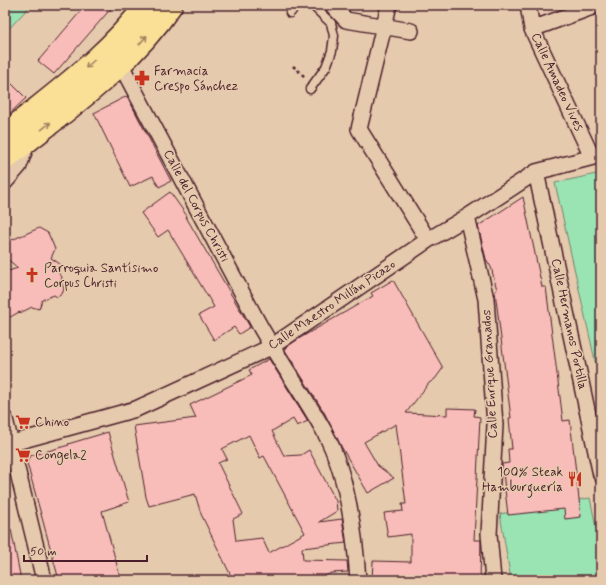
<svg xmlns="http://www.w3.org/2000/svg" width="606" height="585" font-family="Mynerve,sans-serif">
<rect width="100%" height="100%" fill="#e6caad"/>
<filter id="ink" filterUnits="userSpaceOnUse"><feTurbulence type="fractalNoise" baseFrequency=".025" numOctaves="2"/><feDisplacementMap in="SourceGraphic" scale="8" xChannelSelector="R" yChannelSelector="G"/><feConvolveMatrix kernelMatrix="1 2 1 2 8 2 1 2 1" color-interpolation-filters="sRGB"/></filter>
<g filter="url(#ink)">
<path fill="#9ae4b3" stroke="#72826f" d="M5,5h22l2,2 -24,26z
M601,173v214l-46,-204z
M590,498l11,53v29h-90l-11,-66z"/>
<path fill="#f9bdb9" stroke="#4a1f2b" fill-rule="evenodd" d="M86,5h28l-60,69 -16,-13z
M5,77l21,21 -21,20z
M127,96l44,85 -12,6 -6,-11 -23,11 -36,-74z
M170,192l17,24 -1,1 64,110 -11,7 -5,-7 -20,13 -15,-25 15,-8 -46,-77 -10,7 -17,-24z
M523,197l19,90h4l17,134 7,-1 11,97 -16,2 -1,-10 -56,6 -6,-51 7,-1 -1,-14h4l-3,-31h2l-16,-127 2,-1 -6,-23 -5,-8 -8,-33z
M39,228l9,5 7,16 -4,9 9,6 -2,8 4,5 -1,5 3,7 -2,5 -5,3 -3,-2 -12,5 -3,9 -7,-2 -12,6 -1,-1 -14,8v-48l13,-4 -13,-11 2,-5 -2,-5 2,-5z
M393,280l50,88 -8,11 -6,4 -23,30 41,2v-7l28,1 -1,7 6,1 -6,123h7l-1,40h-108l1,-19 38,1v-28l-23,3 -4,-24 19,-2 -1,-7h4l-10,-80 -32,18 14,24 16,12 -26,15 -26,-45 -18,-36 -39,-62 3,-4 12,-8 73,-42 -2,-3z
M269,359l39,62 -11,5 -4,-7 -21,12 12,25 17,-1 8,-5 27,51 1,10 -18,11 23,-3 4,24 -44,5 1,12 44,1 1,11 -17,1 -13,7h-85l-32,-66 -6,-20 -46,12 -3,-9 -12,-71 62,-8 -6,-13 62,-30 -3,-5zM249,435l11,23 4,-2 41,77 -36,20 -7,-15 -26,3 -3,-22 10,-5 -25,-51 9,-4 -5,-10z
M108,432l21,70 -27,9 19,69h-62l-32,-117 3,-7 39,-11 -1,-1z
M11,529l10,51h-16v-50z"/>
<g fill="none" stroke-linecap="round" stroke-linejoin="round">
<g stroke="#4a1f2b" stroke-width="11">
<path id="lane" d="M290,13l7,-8
M310,89l16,-22 6,-16 2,-15 -3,-13 -19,-18"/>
</g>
<g stroke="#4a1f2b" stroke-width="18">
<path id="street" d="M332,5l14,15 65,11
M389,5l-30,124 69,111
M528,5l4,24 60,128
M532,29l66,-24
M121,65c45,85 90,170 135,254 21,39 47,74 68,112 23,42 31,102 34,149
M536,172l65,303
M5,182l14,-16 9,-25
M467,217l19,82 9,126 -6,109 4,46
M5,419l39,161
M5,445l131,-36 135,-62 157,-107 39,-23 69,-45 65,-17"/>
</g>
<g stroke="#4a1f2b" stroke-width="25">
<path id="primary" d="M5,134c49,-40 103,-78 141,-129
M5,159c58,-47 124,-91 166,-154"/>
</g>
<path stroke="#4a1f2b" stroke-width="2.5" stroke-dasharray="3 3" stroke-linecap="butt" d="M293,66l12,11"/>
<use href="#lane" stroke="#e6caad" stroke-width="8"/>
<use href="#street" stroke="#e6caad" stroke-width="15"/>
<use href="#primary" stroke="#f9e096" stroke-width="22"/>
</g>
<defs><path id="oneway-shaft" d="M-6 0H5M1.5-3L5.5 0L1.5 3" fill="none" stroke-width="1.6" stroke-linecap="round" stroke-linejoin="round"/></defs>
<g stroke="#a28060">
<use href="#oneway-shaft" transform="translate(143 40) rotate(-49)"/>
<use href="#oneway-shaft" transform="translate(90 64) rotate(138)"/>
<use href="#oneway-shaft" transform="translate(46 126) rotate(-39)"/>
</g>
</g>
<defs>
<g id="pharmacy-bare" transform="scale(1.2)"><path d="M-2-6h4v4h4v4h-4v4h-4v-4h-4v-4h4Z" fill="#c8321e" stroke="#e6caad" stroke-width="2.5" paint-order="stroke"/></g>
<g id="church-bare" transform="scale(1.2)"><path d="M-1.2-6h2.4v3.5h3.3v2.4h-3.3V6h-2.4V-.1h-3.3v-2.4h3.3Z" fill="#c8321e" stroke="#e6caad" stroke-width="2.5" paint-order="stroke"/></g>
<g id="supermarket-bare" transform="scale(1.2)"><path d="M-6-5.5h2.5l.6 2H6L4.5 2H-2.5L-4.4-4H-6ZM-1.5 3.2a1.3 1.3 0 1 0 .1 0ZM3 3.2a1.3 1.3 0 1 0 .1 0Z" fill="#c8321e" stroke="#e6caad" stroke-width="2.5" paint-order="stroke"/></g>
<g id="restaurant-bare" transform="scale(1.2)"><path d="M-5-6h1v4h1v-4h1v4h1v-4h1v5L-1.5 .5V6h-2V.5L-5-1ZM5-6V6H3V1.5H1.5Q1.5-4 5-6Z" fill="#c8321e" stroke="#e6caad" stroke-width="2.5" paint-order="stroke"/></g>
</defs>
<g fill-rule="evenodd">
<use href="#pharmacy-bare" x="142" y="78"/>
<use href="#church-bare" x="32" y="275"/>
<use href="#supermarket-bare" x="23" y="422"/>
<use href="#supermarket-bare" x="23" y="455"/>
<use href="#restaurant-bare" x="575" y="479"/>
</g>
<g text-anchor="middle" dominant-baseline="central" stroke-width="3" stroke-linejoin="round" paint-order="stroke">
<g font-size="13" fill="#4a1f2b" stroke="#e6caad" text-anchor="start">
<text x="154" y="71">Farmacia<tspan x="154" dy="15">Crespo Sánchez</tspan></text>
<text x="44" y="268">Parroquia Santísimo<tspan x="44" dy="15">Corpus Christi</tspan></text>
<text x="35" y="422">Chino</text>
<text x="35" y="455">Congela2</text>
<text x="563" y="472" text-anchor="end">100% Steak<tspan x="563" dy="15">Hamburguería</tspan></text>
</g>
<g font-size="13" fill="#4a1f2b" stroke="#e6caad">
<text transform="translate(557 82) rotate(65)">Calle Amadeo Vives</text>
<text transform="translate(196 206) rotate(62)">Calle del Corpus Christi</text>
<text transform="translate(332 305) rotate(-34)">Calle Maestro Millán Picazo</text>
<text transform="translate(569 324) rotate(78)">Calle Hermanos Portilla</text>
<text transform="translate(490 374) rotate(-93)">Calle Enrique Granados</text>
</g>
</g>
<rect width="606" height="585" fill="none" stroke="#e6caad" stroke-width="20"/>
<rect x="10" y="10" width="586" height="565" fill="none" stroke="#4a1f2b" stroke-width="1.5" filter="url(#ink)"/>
<path d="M24 555v6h123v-6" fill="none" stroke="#4a1f2b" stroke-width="2"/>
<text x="30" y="555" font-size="12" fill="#4a1f2b" stroke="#e6caad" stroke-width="3" paint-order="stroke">50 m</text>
</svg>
